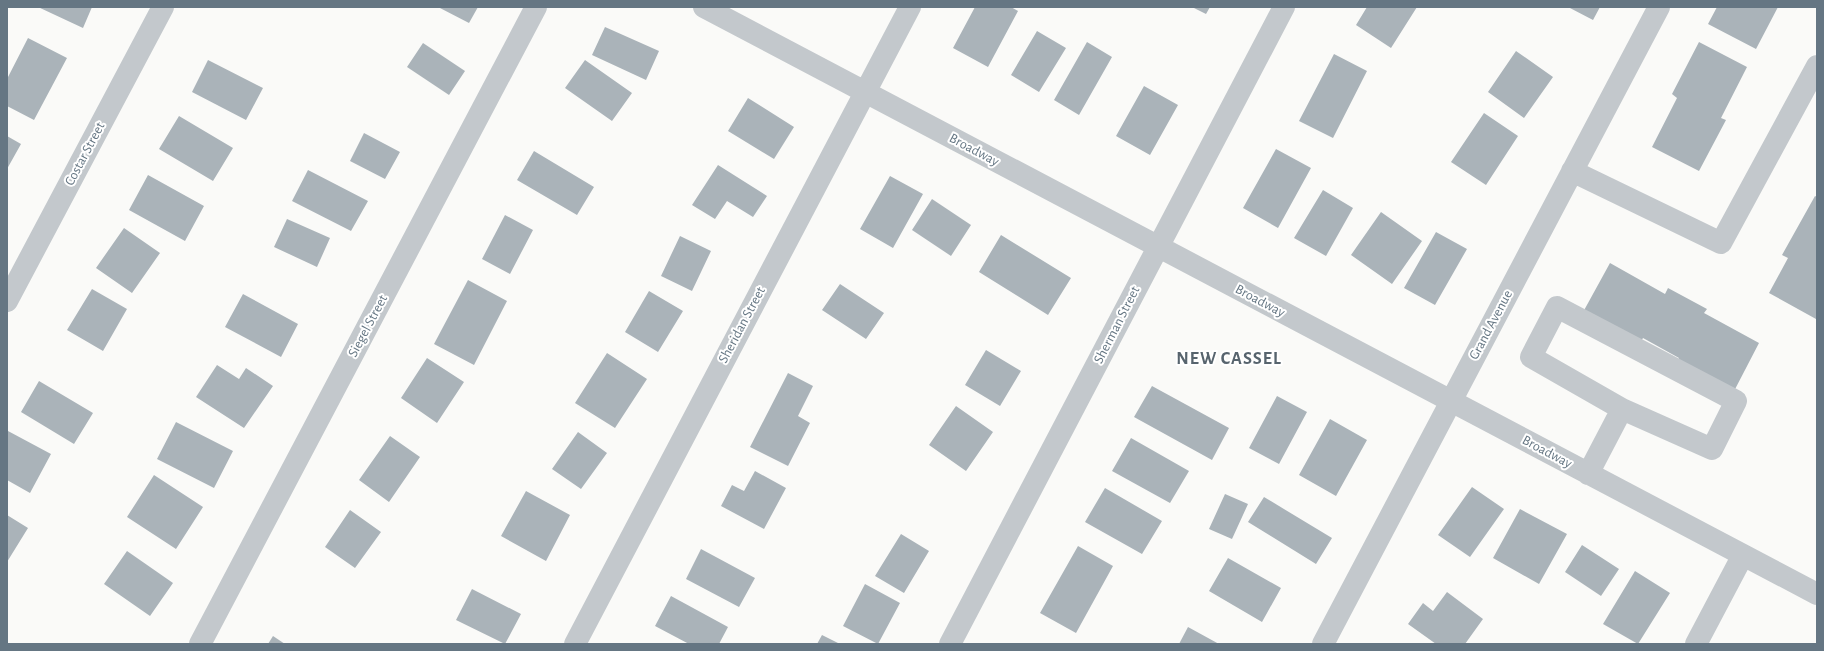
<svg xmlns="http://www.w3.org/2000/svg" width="1824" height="651" font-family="'Alegreya Sans',sans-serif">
<rect width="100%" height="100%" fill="#fafaf8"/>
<path fill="#aab3b9" d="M38,7h54l-9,21z
M438,7h40l-9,16z
M975,7h36l7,4 -30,56 -35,-19z
M1192,7h18l-4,7z
M1367,7h50l-26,41 -35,-23z
M1568,7h32l-7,13z
M1717,7h61l-22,42 -48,-25z
M605,27l54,24 -13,29 -54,-25z
M1037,31l29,17 -27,44 -28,-17z
M28,38l39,20 -33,62 -27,-14v-27z
M1087,42l25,15 -33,58 -25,-15z
M1699,42l48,25 -26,51 5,2 -27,51 -47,-24 25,-49 -5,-4z
M423,43l42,28 -16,24 -42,-28z
M1516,51l37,26 -29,41 -36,-26z
M1334,54l33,17 -34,67 -34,-17z
M208,60l55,28 -17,32 -54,-28z
M585,60l47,33 -20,28 -47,-33z
M1144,86l34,19 -28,50 -34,-19z
M748,98l46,29 -20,32 -46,-28z
M1484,113l34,23 -32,49 -35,-23z
M179,116l54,32 -20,33 -54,-32z
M364,133l36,19 -15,27 -35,-18z
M7,136l14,8 -14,25z
M1276,149l35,19 -33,60 -35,-20z
M534,151l60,36 -17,28 -60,-35z
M718,165l49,31 -14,21 -26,-16 -12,18 -23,-14z
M308,170l60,31 -17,30 -59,-30z
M148,175l56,31 -19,35 -56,-31z
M890,176l33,18 -30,54 -33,-19z
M1323,190l30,18 -27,48 -32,-18z
M1815,196l2,1 -1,122 -47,-26 19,-35 -6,-3z
M932,199l39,26 -20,31 -39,-26z
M1381,212l41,29 -30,43 -41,-29z
M505,215l28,15 -23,44 -28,-15z
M287,219l43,19 -13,29 -43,-20z
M124,228l36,25 -28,40 -36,-25z
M1436,232l31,17 -32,56 -31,-17z
M1001,235l70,43 -23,37 -69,-43z
M680,236l31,15 -19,40 -31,-15z
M1610,263l55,31 3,-6 39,21 -3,4 55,30 -27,52 -56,-31 3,-6 -36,-20 -4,7 -57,-31z
M468,280l39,21 -33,64 -40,-21z
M840,284l44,29 -18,26 -44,-29z
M92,289l35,20 -24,42 -36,-21z
M649,291l34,20 -25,41 -33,-20z
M243,294l55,30 -17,33 -56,-30z
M986,350l35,21 -21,35 -35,-21z
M607,353l40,26 -32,49 -40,-25z
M427,358l37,24 -27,41 -36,-25z
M217,365l22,14 7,-11 27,18 -29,42 -48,-31z
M788,373l25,13 -15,30 12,7 -22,43 -38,-19z
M39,381l54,32 -19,31 -53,-32z
M1152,386l77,42 -17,32 -78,-43z
M1277,396l30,16 -28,52 -30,-16z
M956,406l37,26 -27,39 -37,-26z
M1330,419l37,21 -31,56 -37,-21z
M176,422l57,29 -19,37 -57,-29z
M8,431l43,23 -21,39 -23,-13z
M578,432l29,21 -26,36 -29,-20z
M390,436l30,21 -31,45 -30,-22z
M1131,438l58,33 -19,32 -58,-32z
M755,471l31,17 -22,41 -43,-23 11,-21 12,6z
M154,475l49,32 -27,42 -49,-32z
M1472,487l32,22 -34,48 -32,-22z
M1105,488l57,33 -20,33 -57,-32z
M526,491l44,24 -24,46 -45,-25z
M1225,494l23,10 -16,35 -23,-10z
M1264,497l68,41 -16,26 -68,-42z
M1520,509l47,25 -28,50 -46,-26z
M350,510l31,22 -26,36 -30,-21z
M7,515l21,13 -21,34z
M901,534l28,17 -25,42 -29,-17z
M1582,545l37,24 -18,27 -36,-24z
M1078,546l35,20 -37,67 -36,-20z
M701,549l54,29 -16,29 -53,-28z
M127,551l46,32 -23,33 -46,-32z
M1228,558l53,30 -19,34 -53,-31z
M1635,571l35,22 -32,51 -35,-20z
M865,584l35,19 -22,41 -35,-18z
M472,589l49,25 -16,30 -49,-24z
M1447,592l36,27 -18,25h-29l-28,-20 15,-21 10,8z
M671,596l57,31 -9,17h-30l-34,-18z
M1188,627l31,17h-40z
M822,635l18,9h-23z
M273,636l12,8h-17z"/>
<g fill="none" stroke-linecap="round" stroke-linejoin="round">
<path stroke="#c3c8cc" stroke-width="22" d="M704,7l1113,587
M1572,171l149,72 96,-177
M7,301l156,-294
M1557,307l179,94 -24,48 -90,-40 -91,-52z
M1588,474l34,-65
M200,644l336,-637
M575,644l335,-637
M950,644l334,-637
M1323,644l336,-637
M1696,644l47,-89"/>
</g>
<g text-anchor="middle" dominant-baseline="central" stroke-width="4" stroke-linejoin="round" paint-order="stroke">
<g font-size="14" fill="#657683" stroke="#fff">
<text transform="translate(974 150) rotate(28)">Broadway</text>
<text transform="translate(85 154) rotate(-62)">Costar Street</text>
<text transform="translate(1260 301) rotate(28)">Broadway</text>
<text transform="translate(742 325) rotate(-62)">Sheridan Street</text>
<text transform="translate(1117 325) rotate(-63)">Sherman Street</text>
<text transform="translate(1491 325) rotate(-62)">Grand Avenue</text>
<text transform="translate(368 326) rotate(-62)">Siegel Street</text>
<text transform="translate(1547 452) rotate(28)">Broadway</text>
</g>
<g font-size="18" font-weight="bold" letter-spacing="1" fill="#57646e" stroke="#fff">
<text x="1229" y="359">NEW CASSEL</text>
</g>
</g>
<rect width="1824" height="651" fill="none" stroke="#657683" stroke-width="16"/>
</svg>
